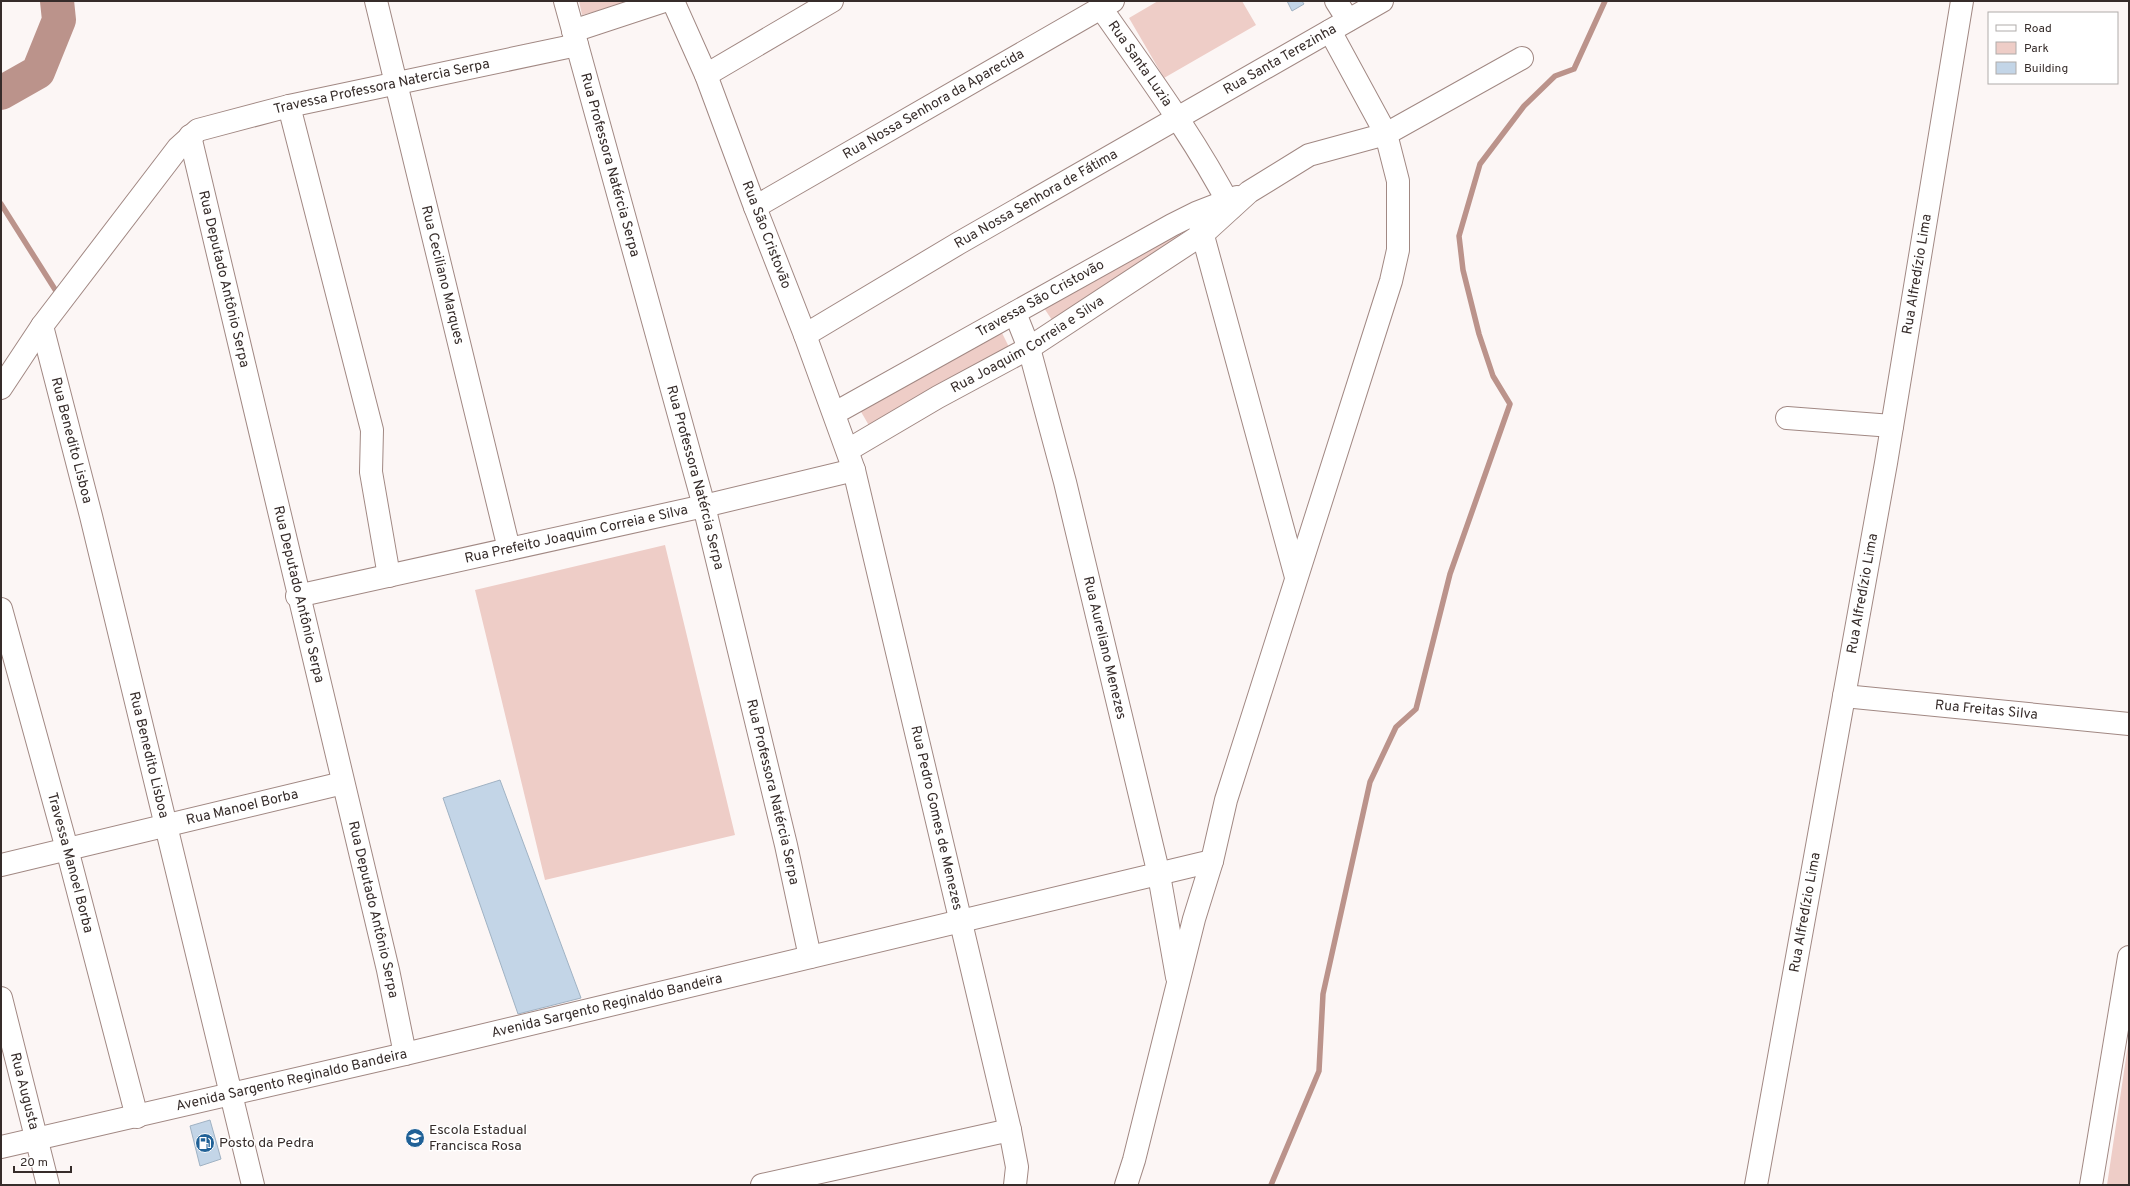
<svg xmlns="http://www.w3.org/2000/svg" width="2130" height="1186" font-family="Overpass,sans-serif">
<rect width="100%" height="100%" fill="#fcf6f5"/>
<path fill="#eecdc7" d="M579,1h55l-52,14z
M1158,1h84l14,24 -92,53 -35,-60z
M1176,226l10,16 -132,81 -10,-15z
M1002,333l10,20 -141,76 -11,-19z
M665,545l70,290 -190,45 -70,-290z
M2129,1038v147h-22z"/>
<g fill="none" stroke-linecap="round" stroke-linejoin="round">
<path stroke="#bb938b" stroke-width="5.5" d="M1,204l55,87
M1271,1185l48,-114 4,-77 47,-212 26,-55 20,-18 34,-135 60,-170 -17,-28 -14,-42 -16,-64 -4,-34 21,-72 44,-58 31,-30 19,-7 31,-68"/>
<path stroke="#bb938b" stroke-width="34" d="M1,93l37,-21 21,-52 -2,-19"/>
</g>
<path fill="#c3d5e7" stroke="#a0b2c3" d="M1287,1h15l2,3 -12,7z
M500,780l81,218 -63,16 -75,-216z
M210,1120l11,39 -21,7 -10,-40z"/>
<g fill="none" stroke-linecap="round" stroke-linejoin="round">
<g stroke="#a18883" stroke-width="24">
<g id="minor">
<path id="s1" d="M376,1l133,548"/>
<path id="s2" d="M565,1l139,505 82,339 24,112"/>
<path d="M673,1l33,74 49,132"/>
<path d="M1336,1l12,19"/>
<path id="s3" d="M1101,8c46,66 93,129 130,200"/>
<path d="M573,31l91,-30"/>
<path d="M706,75l126,-74"/>
<path d="M289,106l83,324 -1,42 18,104"/>
<path id="s4" d="M190,136l198,834 17,84"/>
<path d="M1199,221l97,356"/>
<path id="s5" d="M1015,313l14,35 36,134 94,393 18,102"/>
<path id="s6" d="M42,326l49,190 162,669"/>
<path id="s7" d="M805,335l154,-92 423,-242"/>
<path id="s8" d="M1,388l41,-62 136,-178 20,-18 91,-24 288,-61"/>
<path id="s9" d="M835,413l337,-188 24,-12 41,-16"/>
<path d="M1787,418l105,8"/>
<path id="s10" d="M848,450l90,-53 91,-49 175,-115 45,-41 60,-37 77,-21 136,-76"/>
<path id="s11" d="M297,596l407,-90 150,-36"/>
<path id="s12" d="M1,609l66,240 70,268"/>
<path id="s13" d="M1844,696l285,28"/>
<path id="s14" d="M1,865l342,-82"/>
<path id="s15" d="M1,998l47,187"/>
<path id="s16" d="M1,1147l404,-93 807,-193"/>
<path d="M1126,1185l8,-25 60,-241 18,-58 14,-61 165,-519 7,-31v-69l-12,-47 -56,-103"/>
<path id="s17" d="M1756,1185l130,-722 76,-462"/>
<path d="M2091,1185l38,-228"/>
</g>
</g>
<g stroke="#a18883" stroke-width="24">
<g id="tertiary">
<path d="M762,1185l248,-55"/>
<path id="s18" d="M1015,1185l2,-18 -7,-37 -156,-660 -49,-135 -50,-128 358,-206"/>
</g>
</g>
<use href="#minor" stroke="#fff" stroke-width="22"/>
<use href="#tertiary" stroke="#fff" stroke-width="22"/>
</g>
<defs>
<g id="school-disc" transform="scale(1)"><circle r="9.5" fill="#206197" stroke="#fff"/><path d="M0-5L7-2L0 1L-7-2ZM-4 1L0 2.5L4 1V4Q0 6-4 4Z" fill="#fff"/></g>
<g id="fuel-disc" transform="scale(1)"><circle r="9.5" fill="#206197" stroke="#fff"/><path d="M-5.5-6h7V0h2V4h1.3V-2.5L3-4.5l.8-.8L6-3V5H2.5V1h-1V6h-7ZM-4.2-4.7v3.2H.2V-4.7Z" fill="#fff"/></g>
</defs>
<g fill-rule="evenodd">
<use href="#school-disc" x="415" y="1138"/>
<use href="#fuel-disc" x="205" y="1143"/>
</g>
<g text-anchor="middle" dominant-baseline="central" stroke-width="3" stroke-linejoin="round" paint-order="stroke">
<g font-size="14" fill="#362c2a" stroke="#fff">
<text stroke="none"><textPath href="#s7" startOffset="549">Rua Santa Terezinha</textPath></text>
<text stroke="none"><textPath href="#s3" startOffset="68">Rua Santa Luzia</textPath></text>
<text stroke="none"><textPath href="#s8" startOffset="514">Travessa Professora Natercia Serpa</textPath></text>
<text stroke="none"><textPath href="#s18" startOffset="1221">Rua Nossa Senhora da Aparecida</textPath></text>
<text stroke="none"><textPath href="#s2" startOffset="170">Rua Professora Natércia Serpa</textPath></text>
<text stroke="none"><textPath href="#s7" startOffset="268">Rua Nossa Senhora de Fátima</textPath></text>
<text transform="translate(766 235) rotate(69)">Rua São Cristovão</text>
<text stroke="none"><textPath href="#s17" startOffset="925">Rua Alfredízio Lima</textPath></text>
<text stroke="none"><textPath href="#s1" startOffset="282">Rua Ceciliano Marques</textPath></text>
<text stroke="none"><textPath href="#s4" startOffset="147">Rua Deputado Antônio Serpa</textPath></text>
<text stroke="none"><textPath href="#s9" startOffset="235">Travessa São Cristovão</textPath></text>
<text stroke="none"><textPath href="#s10" startOffset="208">Rua Joaquim Correia e Silva</textPath></text>
<text stroke="none"><textPath href="#s6" startOffset="118">Rua Benedito Lisboa</textPath></text>
<text stroke="none"><textPath href="#s2" startOffset="494">Rua Professora Natércia Serpa</textPath></text>
<text stroke="none"><textPath href="#s11" startOffset="286">Rua Prefeito Joaquim Correia e Silva</textPath></text>
<text stroke="none"><textPath href="#s17" startOffset="601">Rua Alfredízio Lima</textPath></text>
<text stroke="none"><textPath href="#s4" startOffset="471">Rua Deputado Antônio Serpa</textPath></text>
<text stroke="none"><textPath href="#s5" startOffset="347">Rua Aureliano Menezes</textPath></text>
<text stroke="none"><textPath href="#s13" startOffset="143">Rua Freitas Silva</textPath></text>
<text stroke="none"><textPath href="#s6" startOffset="442">Rua Benedito Lisboa</textPath></text>
<text stroke="none"><textPath href="#s2" startOffset="818">Rua Professora Natércia Serpa</textPath></text>
<text stroke="none"><textPath href="#s14" startOffset="248">Rua Manoel Borba</textPath></text>
<text transform="translate(936 818) rotate(77)">Rua Pedro Gomes de Menezes</text>
<text stroke="none"><textPath href="#s12" startOffset="263">Travessa Manoel Borba</textPath></text>
<text stroke="none"><textPath href="#s4" startOffset="795">Rua Deputado Antônio Serpa</textPath></text>
<text stroke="none"><textPath href="#s17" startOffset="277">Rua Alfredízio Lima</textPath></text>
<text stroke="none"><textPath href="#s16" startOffset="622">Avenida Sargento Reginaldo Bandeira</textPath></text>
<text stroke="none"><textPath href="#s16" startOffset="298">Avenida Sargento Reginaldo Bandeira</textPath></text>
<text stroke="none"><textPath href="#s15" startOffset="96">Rua Augusta</textPath></text>
</g>
<g font-size="14" fill="#362c2a" stroke="#fff" text-anchor="start">
<text x="429" y="1130">Escola Estadual<tspan x="429" dy="16">Francisca Rosa</tspan></text>
<text x="219" y="1143">Posto da Pedra</text>
</g>
</g>
<rect width="2130" height="1186" fill="none" stroke="#362c2a" stroke-width="4"/>
<rect x="1988" y="12" width="130" height="72" fill="#ffffff" stroke="#afabaa"/>
<rect x="1996" y="25" width="20" height="6" fill="#ffffff" stroke="#afabaa"/>
<text x="2024" y="32" font-size="12" fill="#362c2a">Road</text>
<rect x="1996" y="42" width="20" height="12" fill="#eecdc7" stroke="#afabaa"/>
<text x="2024" y="52" font-size="12" fill="#362c2a">Park</text>
<rect x="1996" y="62" width="20" height="12" fill="#c3d5e7" stroke="#afabaa"/>
<text x="2024" y="72" font-size="12" fill="#362c2a">Building</text>
<path d="M14 1166v6h57v-6" fill="none" stroke="#362c2a" stroke-width="2"/>
<text x="20" y="1166" font-size="12" fill="#362c2a" stroke="#ffffff" stroke-width="3" paint-order="stroke">20 m</text>
</svg>
